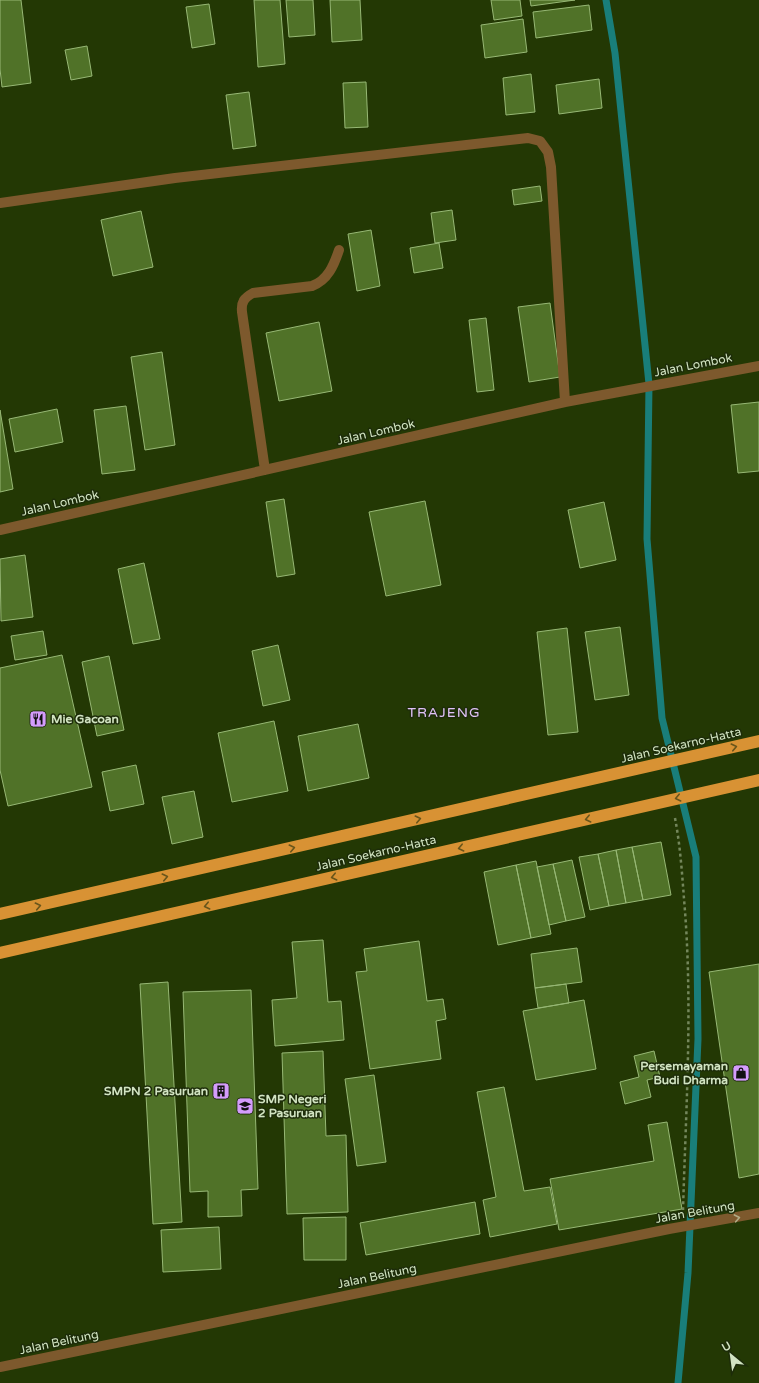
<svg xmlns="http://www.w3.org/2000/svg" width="759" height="1383" font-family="'Varela Round',sans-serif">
<rect width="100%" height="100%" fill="#233804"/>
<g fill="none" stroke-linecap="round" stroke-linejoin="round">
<path stroke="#197e7a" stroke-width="7" d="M606,0l9,53 34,331 -2,155 15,179 34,139 2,182 -10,234 -10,110"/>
</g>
<path fill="#507228" stroke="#97b875" d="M0,0h21l10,83 -29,4 -2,-18z
M254,0h26l5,64 -27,3z
M286,0h27l2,35 -26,2z
M330,0h30l2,40 -30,2z
M491,0h29l2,16 -28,4z
M530,0h45l-44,6z
M209,4l6,40 -23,4 -6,-41z
M589,5l3,25 -56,8 -3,-26z
M523,19l4,33 -42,6 -4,-33z
M87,46l5,30 -21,4 -6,-30z
M531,74l4,38 -29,3 -3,-37z
M599,79l3,29 -43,6 -3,-29z
M366,82l2,45 -23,1 -2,-45z
M249,92l7,54 -23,3 -7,-54z
M540,186l2,15 -28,4 -2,-15z
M452,210l4,30 -21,3 -4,-30z
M141,211l12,56 -40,9 -12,-56z
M371,230l9,56 -23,5 -9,-57z
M439,243l4,25 -29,5 -4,-25z
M550,303l10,74 -31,5 -11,-75z
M486,318l8,72 -17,2 -8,-72z
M319,322l13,69 -53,10 -13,-68z
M162,352l13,93 -30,5 -14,-93z
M759,402v69l-21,2 -7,-68z
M126,406l9,64 -33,4 -8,-64z
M57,409l6,33 -48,10 -6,-33z
M0,410l13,79 -13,3z
M284,499l11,75 -18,3 -11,-75z
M425,501l16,84 -55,11 -17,-84z
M604,502l12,58 -36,8 -12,-58z
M25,555l8,62 -32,4 -1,-62z
M144,563l16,76 -27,5 -15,-75z
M620,627l9,68 -34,5 -10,-68z
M567,628l11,104 -30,3 -11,-103z
M43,631l4,24 -32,5 -4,-24z
M278,645l12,55 -27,6 -11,-55z
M62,655l30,132 -84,19 -8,-36v-102z
M109,656l15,74 -27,6 -15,-74z
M274,721l14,70 -56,11 -14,-69z
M358,724l11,54 -61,13 -10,-55z
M136,765l8,39 -34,7 -8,-39z
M194,791l9,46 -31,7 -10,-47z
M661,842l10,53 -28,5 -11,-53z
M632,847l11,53 -17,3 -10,-53z
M616,850l10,53 -17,3 -11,-52z
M598,854l11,52 -19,4 -11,-53z
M572,860l13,57 -19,4 -13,-57z
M536,861l15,73 -20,4 -15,-73z
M553,864l13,57 -17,4 -12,-58z
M516,865l15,73 -33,7 -14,-73z
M323,940l5,62 13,-1 3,39 -69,6 -3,-46 25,-2 -5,-56z
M419,941l8,60 16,-2 3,20 -10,2 5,38 -71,10 -14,-97 11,-1 -3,-22z
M577,948l5,34 -47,6 -4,-34z
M759,964v210l-20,4 -30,-206z
M168,982l14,240 -29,2 -13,-240z
M566,984l3,19 -31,5 -3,-20z
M251,990l7,199 -17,1 1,26 -34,1v-26l-18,1 -7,-200z
M584,1000l12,69 -60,11 -13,-69z
M323,1051l3,85 20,-1 2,77 -61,2 -5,-161z
M654,1051l6,26 -13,3 4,17 -26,7 -5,-22 19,-5 -5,-21z
M374,1075l12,87 -29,4 -12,-87z
M504,1087l20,104 26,-4 7,37 -67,13 -7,-37 13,-3 -19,-105z
M667,1122l15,87 -123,21 -9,-51 104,-18 -6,-36z
M475,1202l5,32 -114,21 -6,-32z
M346,1217v43h-42l-1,-42z
M219,1227l2,42 -58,3 -2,-42z"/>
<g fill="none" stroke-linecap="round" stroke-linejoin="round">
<path stroke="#74875c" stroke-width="2.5" stroke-dasharray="3 3" stroke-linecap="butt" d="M675,818c5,26 7,54 9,81 9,103 2,207 -1,311"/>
<path stroke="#7d592d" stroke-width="10" d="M0,203l175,-25 353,-40 12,3 8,11 3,15 14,235
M265,470l-23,-158c-1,-10 2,-14 11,-19l59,-7c16,-6 22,-21 27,-36
M0,530l565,-128 194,-36
M0,1367l669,-138 90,-16"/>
<path stroke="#d89234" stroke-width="12" d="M0,914l759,-173
M0,953l759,-173"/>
</g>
<defs><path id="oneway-chevron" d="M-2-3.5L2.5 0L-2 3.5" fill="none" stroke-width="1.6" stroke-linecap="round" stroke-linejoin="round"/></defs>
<g stroke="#68551b">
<use href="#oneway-chevron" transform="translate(734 747) rotate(-13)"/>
<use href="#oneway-chevron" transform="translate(678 798) rotate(167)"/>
<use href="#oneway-chevron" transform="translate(418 819) rotate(-13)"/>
<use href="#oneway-chevron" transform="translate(588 819) rotate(167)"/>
<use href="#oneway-chevron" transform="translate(292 848) rotate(-13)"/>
<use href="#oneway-chevron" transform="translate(461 848) rotate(167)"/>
<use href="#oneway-chevron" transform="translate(165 877) rotate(-13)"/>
<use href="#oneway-chevron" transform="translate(334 877) rotate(167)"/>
<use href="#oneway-chevron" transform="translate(38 906) rotate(-12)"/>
<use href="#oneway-chevron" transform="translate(207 906) rotate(167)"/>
</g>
<use stroke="#b0ac86" href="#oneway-chevron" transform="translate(737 1218) rotate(-11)"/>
<defs>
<g id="restaurant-square" transform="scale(0.9)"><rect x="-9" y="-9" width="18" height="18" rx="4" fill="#d49cfc" stroke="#1d2c0a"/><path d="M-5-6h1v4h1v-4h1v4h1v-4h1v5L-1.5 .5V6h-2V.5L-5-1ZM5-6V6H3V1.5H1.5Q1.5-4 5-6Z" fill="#111"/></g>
<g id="shop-square" transform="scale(0.9)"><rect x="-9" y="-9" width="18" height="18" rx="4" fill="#d49cfc" stroke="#1d2c0a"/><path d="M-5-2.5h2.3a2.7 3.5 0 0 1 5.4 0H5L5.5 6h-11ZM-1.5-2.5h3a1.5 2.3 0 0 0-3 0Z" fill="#111"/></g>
<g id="building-square" transform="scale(0.9)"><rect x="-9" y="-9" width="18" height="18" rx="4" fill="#d49cfc" stroke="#1d2c0a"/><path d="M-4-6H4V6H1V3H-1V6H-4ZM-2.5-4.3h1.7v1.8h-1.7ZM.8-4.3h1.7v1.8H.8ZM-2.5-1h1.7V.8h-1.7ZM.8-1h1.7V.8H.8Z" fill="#111"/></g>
<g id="school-square" transform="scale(0.9)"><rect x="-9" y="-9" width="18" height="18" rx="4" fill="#d49cfc" stroke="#1d2c0a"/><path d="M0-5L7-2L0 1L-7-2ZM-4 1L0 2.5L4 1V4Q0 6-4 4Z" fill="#111"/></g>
</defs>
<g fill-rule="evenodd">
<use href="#restaurant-square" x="38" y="719"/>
<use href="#shop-square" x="741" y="1073"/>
<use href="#building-square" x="221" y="1091"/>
<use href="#school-square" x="245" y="1106"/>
</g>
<g text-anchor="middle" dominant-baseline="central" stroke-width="3" stroke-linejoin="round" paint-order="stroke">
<g font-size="12" fill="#d2e4c2" stroke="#1d2c0a">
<text transform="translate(693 365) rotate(-11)">Jalan Lombok</text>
<text transform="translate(376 432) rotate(-13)">Jalan Lombok</text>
<text transform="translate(60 503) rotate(-13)">Jalan Lombok</text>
<text transform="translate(681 745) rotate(-13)">Jalan Soekarno-Hatta</text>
<text transform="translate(376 853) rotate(-13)">Jalan Soekarno-Hatta</text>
<text transform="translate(695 1212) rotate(-10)">Jalan Belitung</text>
<text transform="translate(377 1276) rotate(-12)">Jalan Belitung</text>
<text transform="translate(59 1342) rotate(-12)">Jalan Belitung</text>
</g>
<g font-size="12" font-weight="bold" fill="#d2e4c2" stroke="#1d2c0a" text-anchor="start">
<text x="51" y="719">Mie Gacoan</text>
<text x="728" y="1066" text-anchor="end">Persemayaman<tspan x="728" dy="14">Budi Dharma</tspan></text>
<text x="208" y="1091" text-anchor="end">SMPN 2 Pasuruan</text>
<text x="258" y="1099">SMP Negeri<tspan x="258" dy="14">2 Pasuruan</tspan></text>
</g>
<g font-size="14" letter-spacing="1" fill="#e0c2f7" stroke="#1d2c0a">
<text x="444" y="712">TRAJENG</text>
</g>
</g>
<g transform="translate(731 1355) rotate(331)" stroke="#1d2c0a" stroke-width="3" paint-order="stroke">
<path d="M0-3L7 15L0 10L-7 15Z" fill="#d2e4c2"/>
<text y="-6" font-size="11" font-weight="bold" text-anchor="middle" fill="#d2e4c2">U</text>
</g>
</svg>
